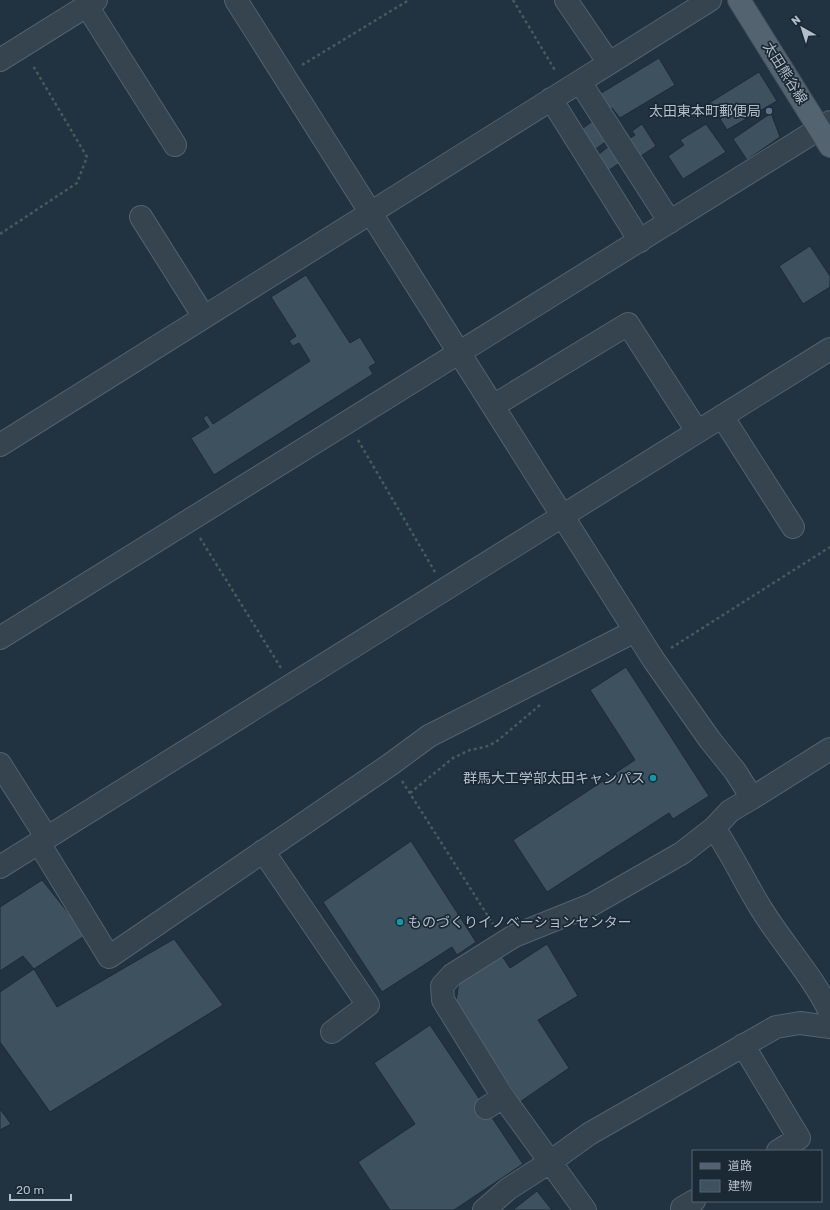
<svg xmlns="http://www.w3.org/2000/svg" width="830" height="1210" font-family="Rubik,'Noto Sans JP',sans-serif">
<rect width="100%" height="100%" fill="#213240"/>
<path fill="#3d515f" stroke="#1d2b37" d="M659,58l16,27 -55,33 -8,-10 -4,2 -10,-15z
M759,72l18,29 -50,29 -7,-11 9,-5 -4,-5 -9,4 -7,-10z
M771,113l9,24 -33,23 -14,-21z
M598,117l14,20 -19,14 -14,-20z
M642,124l14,22 -21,14 -11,-18 11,-7 -3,-4z
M706,124l20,28 -43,27 -15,-23 16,-11 -4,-5z
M613,143l15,23 -5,4 -5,-6 -13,9 -10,-14 5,-4 -1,-1z
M810,246l20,30v11l-27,17 -24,-38z
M306,275l44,68 10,-6 16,26 -7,4 4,7 -159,101 -23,-37 18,-11 -6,-9 4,-3 6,9 97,-63 -11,-18 -6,3 -4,-5 7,-5 -25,-39z
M626,667l83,129 -36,23 -4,-6 -122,79 -34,-52 122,-80 -45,-70z
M411,841l65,101 -19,13 -5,-8 -70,45 -59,-90z
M42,880l44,55 -52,34 -11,-13 -23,15v-64z
M174,939l49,66 -173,107 -50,-70v-50l34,-23 23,38z
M547,944l31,52 -40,24 31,48 -49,34 -64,-100 3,-21 41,-28 10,15z
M430,1025l93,139 -69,46h-64l-32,-48 57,-38 -41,-61z
M0,1109l11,15 -11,6z
M537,1191l15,19h-37l-1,-1z"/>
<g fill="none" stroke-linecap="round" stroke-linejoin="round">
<g stroke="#54616e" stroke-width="24">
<path id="minor" d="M236,0l417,659 57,81 25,31 17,27
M566,0l43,63
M87,6l88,139
M0,60l96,-60
M580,82l90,140
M551,99l89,142
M141,217l63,100
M493,406l135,-82 69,107
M722,416l71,111
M0,445l710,-445
M0,638l830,-516
M0,764l47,74
M714,828c18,26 31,55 48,82 21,34 50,65 68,102
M39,843l70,114 282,-193 38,-28 206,-105
M263,851l105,154 -36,27
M0,867l830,-518
M743,1045l56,93 -21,13
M486,1108l17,-11
M682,1208l12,-7
M484,1210l24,-21 42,-27 39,-28 187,-107 24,-4 30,4
M585,1210l-82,-113 -60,-97 -1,-14 10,-11 62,-39 77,-31 91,-52 32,-25 16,-17 22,-13 78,-49"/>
</g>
<g stroke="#3f4d59" stroke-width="24">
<path id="major" d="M739,0l91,146"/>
</g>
<path stroke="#425d5d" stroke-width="2.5" stroke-dasharray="3 3" stroke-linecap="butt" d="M513,0l43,72
M302,65l107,-65
M0,234l77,-51 10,-26 -55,-93
M358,440l77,132
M200,538l81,130
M671,648l159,-101
M402,781l91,143
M410,793l43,-35 17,-8 15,-3 11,-5 44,-37"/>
<use href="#minor" stroke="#364450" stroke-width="22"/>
<use href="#major" stroke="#546370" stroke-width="22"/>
</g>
<circle fill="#5c6f8a" stroke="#1b2935" stroke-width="1.5" cx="769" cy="111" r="4"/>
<g fill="#0f9aa8" stroke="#1b2935" stroke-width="1.5">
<circle cx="653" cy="778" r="4"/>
<circle cx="400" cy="922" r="4"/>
</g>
<g text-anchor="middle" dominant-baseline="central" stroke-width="3.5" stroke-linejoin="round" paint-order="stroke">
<g font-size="14" fill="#b2becb" stroke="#1b2935">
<text transform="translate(785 73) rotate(58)">太田熊谷線</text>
</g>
<g font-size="14" fill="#b2becb" stroke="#1b2935" text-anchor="end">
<text x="761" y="111">太田東本町郵便局</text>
<text x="645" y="778">群馬大工学部太田キャンパス</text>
<text x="408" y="922" text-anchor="start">ものづくりイノベーションセンター</text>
</g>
</g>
<rect x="692" y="1150" width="130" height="52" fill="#1b2935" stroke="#576571"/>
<rect x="700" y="1163" width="20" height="6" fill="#546370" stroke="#576571"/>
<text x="728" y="1170" font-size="12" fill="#b2becb">道路</text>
<rect x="700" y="1180" width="20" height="12" fill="#3d515f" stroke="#576571"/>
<text x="728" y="1190" font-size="12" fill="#b2becb">建物</text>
<g transform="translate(802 28) rotate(321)" stroke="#1b2935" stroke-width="3" paint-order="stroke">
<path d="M0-3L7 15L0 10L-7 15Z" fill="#b2becb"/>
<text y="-6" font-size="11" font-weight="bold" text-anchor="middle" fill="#b2becb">N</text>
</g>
<path d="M10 1194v6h61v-6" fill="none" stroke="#b2becb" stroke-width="2"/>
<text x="16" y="1194" font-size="12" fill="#b2becb" stroke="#1b2935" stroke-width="3" paint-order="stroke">20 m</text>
</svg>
